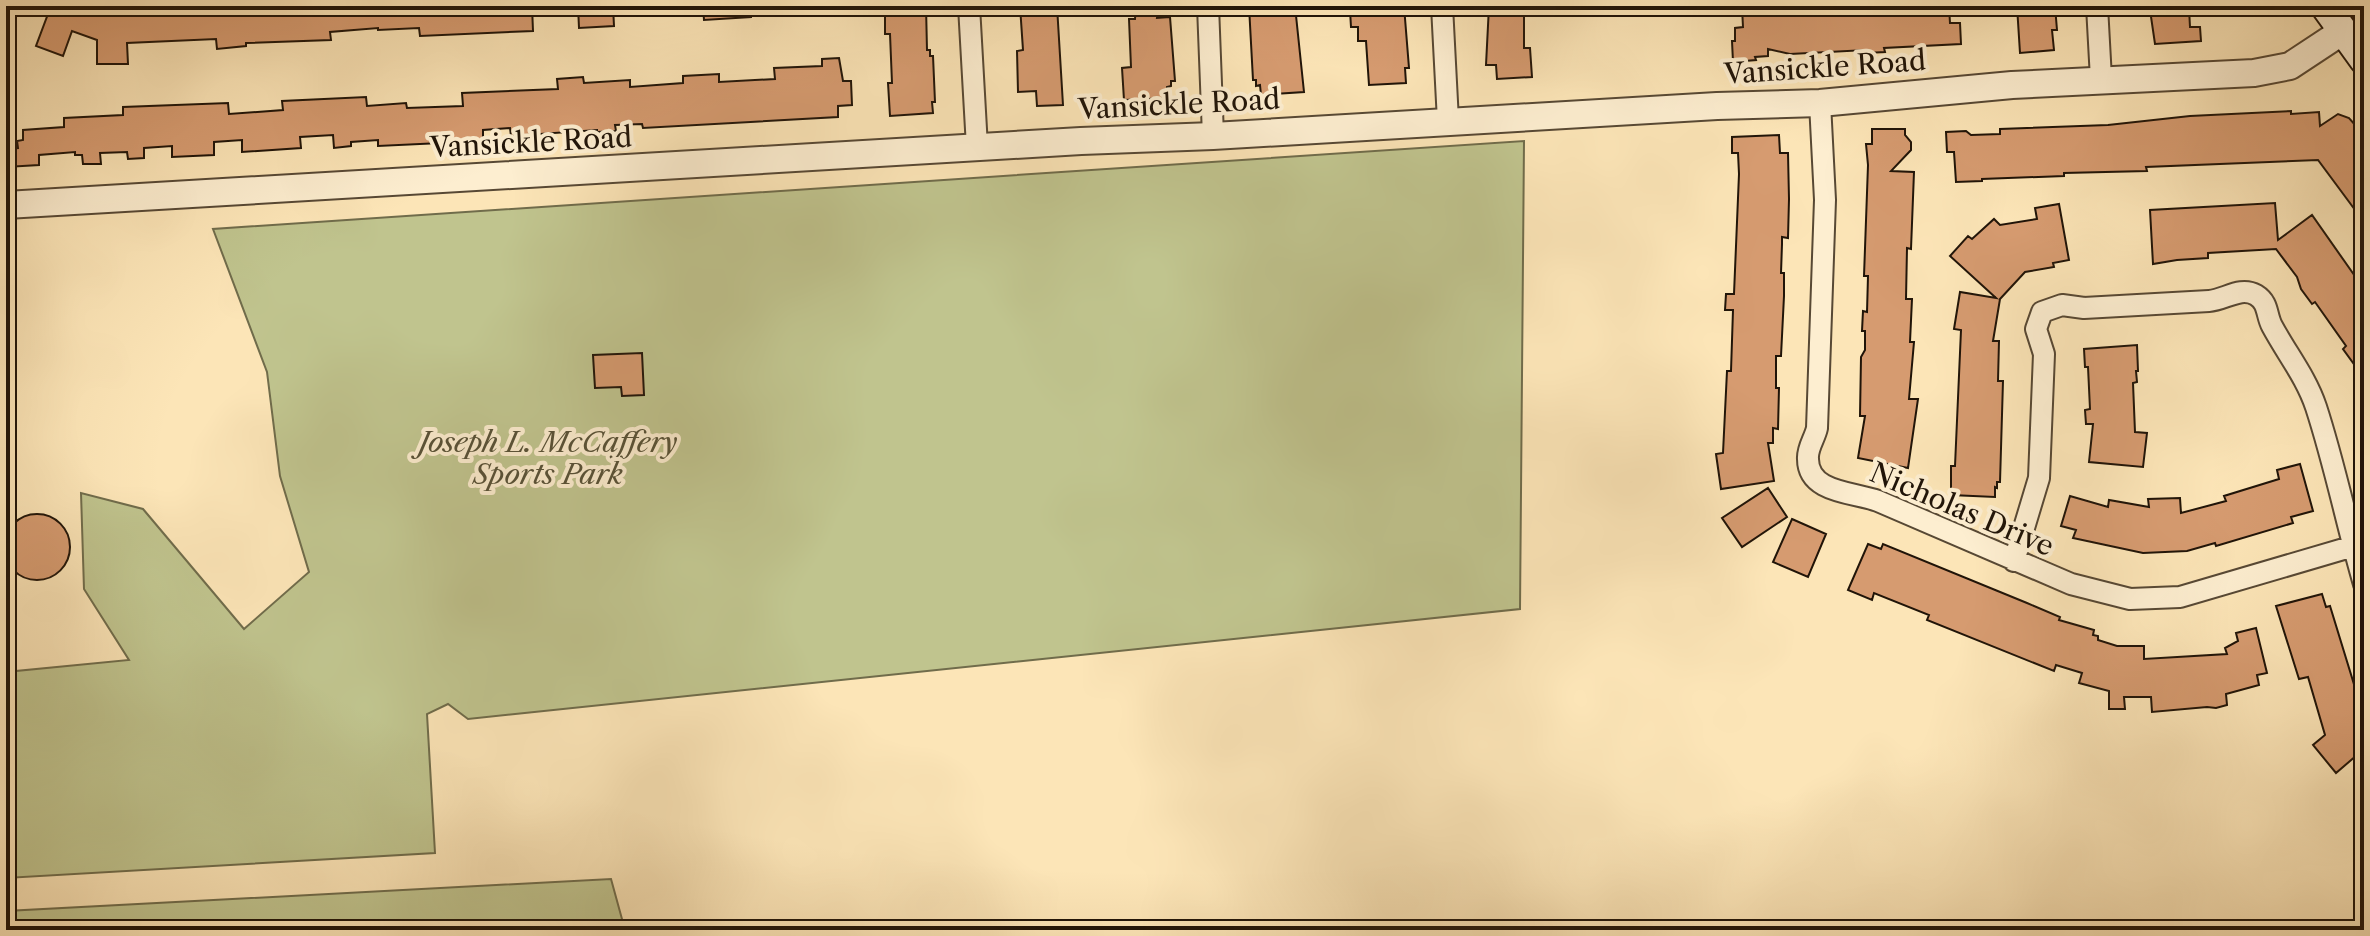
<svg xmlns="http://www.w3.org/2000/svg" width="2370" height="936" font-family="'Libre Caslon Text',serif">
<rect width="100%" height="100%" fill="#fce5b7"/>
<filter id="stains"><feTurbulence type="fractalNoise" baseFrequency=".0025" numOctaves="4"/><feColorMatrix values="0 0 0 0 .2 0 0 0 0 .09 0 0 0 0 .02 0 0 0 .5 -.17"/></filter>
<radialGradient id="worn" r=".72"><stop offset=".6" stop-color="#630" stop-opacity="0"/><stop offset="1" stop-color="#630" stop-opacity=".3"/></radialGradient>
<path fill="#c0c48e" stroke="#706c4b" stroke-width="2" d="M1524,141l-4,468 -1052,110 -20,-15 -21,10 8,139 -429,25v-206l123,-12 -45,-71 -3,-96 62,16 101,120 65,-57 -29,-96 -13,-104 -54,-143z
M611,879l14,51h-619v-19z"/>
<path fill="#d69b70" stroke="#201408" stroke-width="2" d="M51,6l33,9h48l-1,-7 9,-2h392l1,25 -113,5 -1,-8 -41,2v-2l-48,4 1,8 -85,3v3l-29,3 -1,-10 -89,4 1,21h-31v-24l-25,-9 -9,25 -27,-10z
M578,6h35l1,20 -35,2z
M703,6h48v11l-47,3z
M885,6h41l1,44h3v6h3l2,46h-3l1,11 -43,3 -2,-33h4l-2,-49h-5z
M1020,6h37l6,99 -26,1 -1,-15 -18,1 -1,-41 6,-1z
M1136,6h23l-2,12 13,-1 5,64h-4v5l-4,1 1,11 -44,2 -2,-32 9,-1 -2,-48h6z
M1249,6h46l9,86 -43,3 -1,-10 -4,1v-6h-3z
M1385,6h19l5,62h-4l1,15 -37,2 -3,-44h-8v-14h-7l-1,-17 35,-1z
M1489,6h35v42h6l2,29 -35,2 -1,-14h-10z
M1767,6l1,7 43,-2 -1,-5h139l1,17h10l1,21 -77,4 1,4 -19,1v-3l-76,4 -22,-5v7l-13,1 1,3 -23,2 -1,-21h3v-13l8,-1 -1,-20z
M2017,6h38l2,24h-5l2,20 -34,3z
M2189,8l1,19h10l1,14 -46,3 -5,-34z
M839,58l4,23h8l1,24 -14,1v11l-195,11 -1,-4 -27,1 1,6 -19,1v-2l-86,6 -1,-8 -27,2v11l-105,5v-6l-27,2v4l-17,2 -1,-13 -33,2 1,11 -59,4v-12l-28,2v13l-42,2v-11l-28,2v10l-16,1 -1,-7 -27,1 1,11h-18l-1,-9h-7v-3l-36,3v10l-33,2v-18l12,-1 -1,-7 6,-1v-10l41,-3v-9l59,-3v-8l105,-4 1,11 54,-4 -1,-9 84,-4 1,9 39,-3 1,5 56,-2 -1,-13 96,-4 -1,-10 26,-2 1,6 46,-3v7l53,-4v-7l36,-2v8l56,-3 -1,-11 48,-2v-7z
M2291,111v3l28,-2 1,14 18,-12 11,4 15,17v87l-46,-62 -172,7 1,4 -83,2v3l-82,3v2l-26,1 -2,-30h-7l-1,-20 20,-1 5,4 29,-1v-5l108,-4 82,-9z
M1872,129h33v6l6,7v8l-20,21 23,1 -3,77 -4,-1 -1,51h6l-2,43h4l-5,57h9l-10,69 -50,-10 7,-42h-5l1,-59 4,-7v-19h-3l1,-20 4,1 1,-36h-4l4,-111 -2,-21h6z
M1779,135l1,18h8l1,46 -1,39 -6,-1v7l-1,29h3v23l-3,60h-5v32h3l-1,41 -5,-1v15h-5l6,38 -53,8 -5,-35 7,-1 4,-82h4l2,-61h-8l1,-16h8l5,-120 -1,-21h-6v-16z
M2275,203l3,37 34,-25 52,74v89l-21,-29 3,-3 -31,-44 -3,2 -11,-15 -4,-12 -21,-28 -68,4v5l-31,2 -24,4 -3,-54z
M2059,204l10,56 -16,3 1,4 -29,5 -25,27 -7,42h6l-1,40h5l-3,101h-3v6l-2,-1v10l-44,-2v-29h4l6,-136 -7,-1 6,-37 36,6 -46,-42 18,-20 4,3 22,-20 6,6 37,-6 -2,-11z
M2137,345l1,26h-2l1,11 -4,1 2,49 12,1 -4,34 -54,-5 4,-38h-7l-1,-14 5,-1 -2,-42h-3l-1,-18z
M642,353l2,42 -22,1 -1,-9 -26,1 -2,-33z
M2300,464l13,47 -22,6 2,6 -77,23 -1,-3 -28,8 -44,2 -70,-15 3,-8 -15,-4 9,-30 38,11 1,-7 40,7 -1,-8 32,-1 1,15 45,-12 -2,-5 55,-17 -2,-9z
M1768,488l19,29 -45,30 -20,-29z
M4 547a33 33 0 1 1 66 0a33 33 0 1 1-66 0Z
M1792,519l34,15 -18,43 -35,-15z
M1868,544l13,5 2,-5 144,59 33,14 -1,3 35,10 -1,5 5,1v4l19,6h27v13l83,-5 -2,-6 13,-7 -2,-8 20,-5 11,45 -10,2 2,10 -33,9 1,11 -11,3 -9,-1 -55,5 -1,-15h-27l1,12h-16v-18l-30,-8 3,-10 -26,-8 -2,6 -127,-51 2,-5 -55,-22 -2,7 -24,-10z
M2322,594l4,13 4,-1 34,111v32l-28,24 -23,-28 12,-10 -17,-58 -9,2 -23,-73z"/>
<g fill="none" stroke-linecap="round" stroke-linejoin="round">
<g stroke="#574834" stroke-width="24">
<path id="minor" d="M969,6l8,141
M1208,6l5,130
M1442,6l6,115
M2097,6l4,73
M1820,103l5,97 -8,228c-2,10 -10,20 -9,31 0,34 45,33 70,42l193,83 59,15 50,-2 184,-54
M2014,561l25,-83 5,-124 -8,-25 6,-17 20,-7 22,3 125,-7c16,-1 31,-15 47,-6 13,8 10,20 16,31 15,28 34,51 44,81 19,58 31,119 48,177"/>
</g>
<g stroke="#574834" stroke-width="30">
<path id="tertiary" d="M6,205l1075,-64 132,-5 504,-30 103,-3 192,-18 242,-12 36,-7 53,-35"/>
</g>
<g stroke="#201408" stroke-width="32">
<path id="secondary" d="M2325,6l39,54"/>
</g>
<use href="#minor" stroke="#fdeed0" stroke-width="20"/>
<use href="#tertiary" stroke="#fdeed0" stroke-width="26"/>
<use href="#secondary" stroke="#fdeed0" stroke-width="28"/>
</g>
<g text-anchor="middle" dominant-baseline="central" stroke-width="8" stroke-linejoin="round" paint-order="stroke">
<g font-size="28" fill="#201408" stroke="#fdeed0">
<text transform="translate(1825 67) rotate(-4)">Vansickle Road</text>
<text transform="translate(1179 104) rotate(-3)">Vansickle Road</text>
<text transform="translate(531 142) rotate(-3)">Vansickle Road</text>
<text transform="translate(1962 509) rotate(23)">Nicholas Drive</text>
</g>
<g font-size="28" font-style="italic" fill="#585237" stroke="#fdeed0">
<text x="548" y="442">Joseph L. McCaffery<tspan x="548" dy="32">Sports Park</tspan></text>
</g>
</g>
<rect width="2370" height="936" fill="none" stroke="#fce5b7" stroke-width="32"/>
<rect x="8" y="8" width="2354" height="920" fill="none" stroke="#201408" stroke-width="4"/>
<rect x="16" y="16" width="2338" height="904" fill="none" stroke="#201408" stroke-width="2"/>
<rect width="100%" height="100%" filter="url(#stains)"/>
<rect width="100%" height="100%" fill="url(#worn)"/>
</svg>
